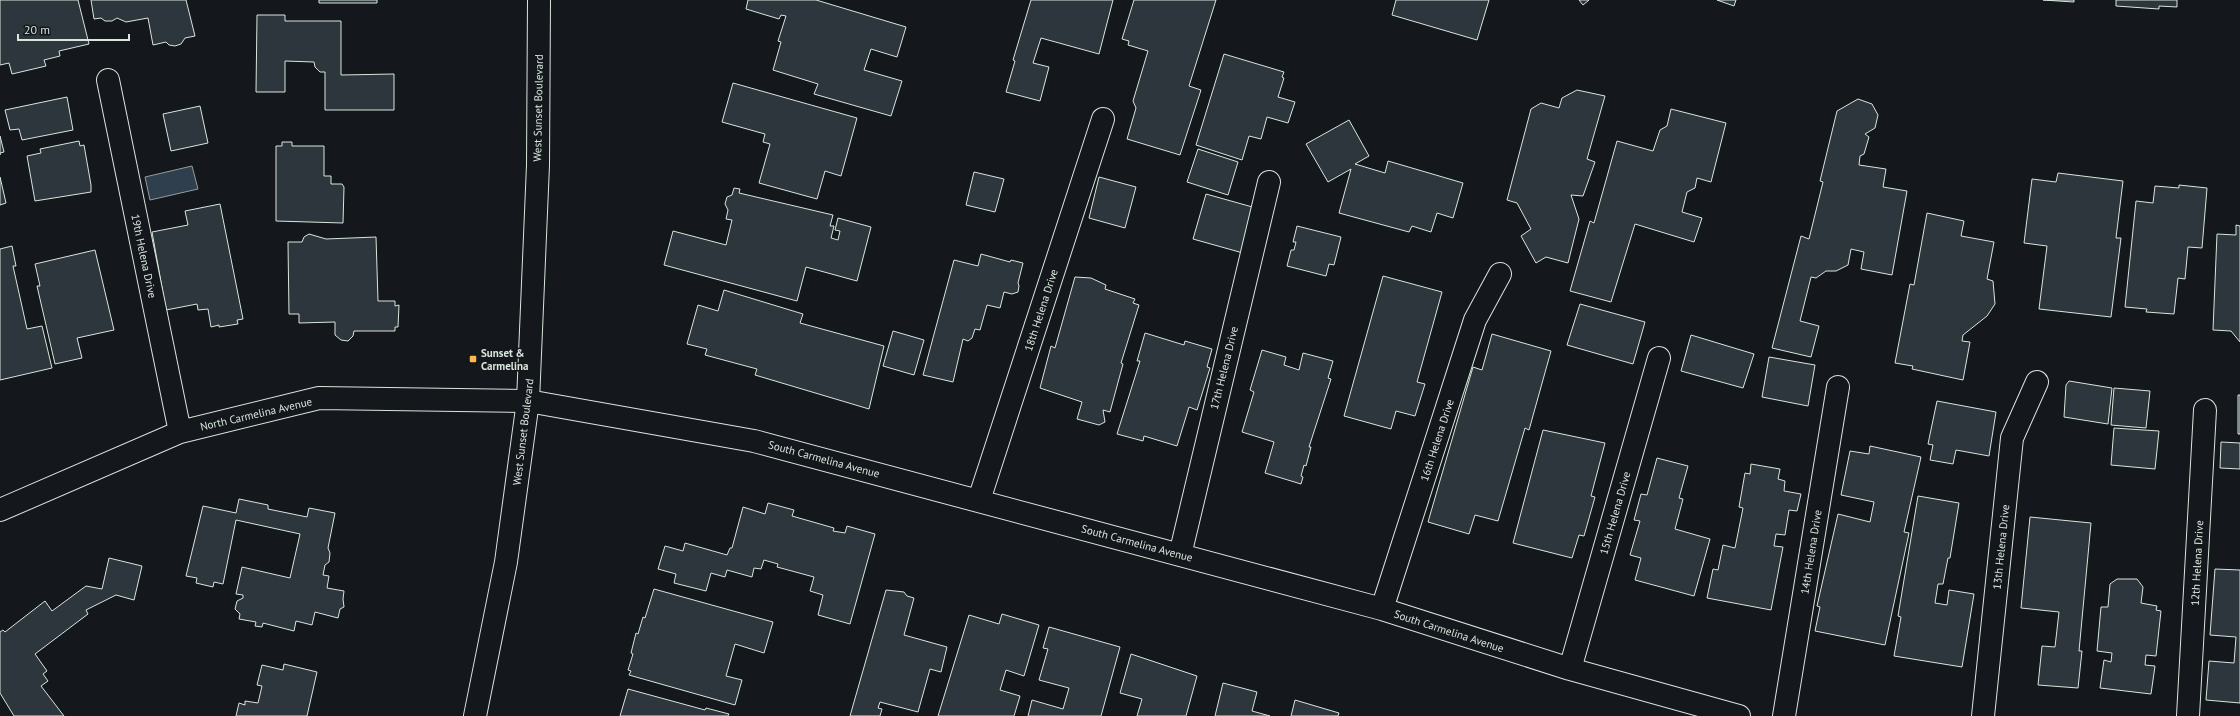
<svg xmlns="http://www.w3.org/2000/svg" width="2240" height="716" font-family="'PT Sans',sans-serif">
<rect width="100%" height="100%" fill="#14181c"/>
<path fill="#2f3f4d" stroke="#939e99" d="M192,166l6,23 -48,11 -5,-23z"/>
<path fill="#2c363c" stroke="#d8e6dc" d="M0,0h78l11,44 -30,7 1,5 -16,4 2,6 -34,8 -3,-11 -9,2z
M91,0h95l9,36 -10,2 -4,6 -6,2 -6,-1 -3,-3 -13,3 -5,-27 -22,4 -9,-4 -5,3h-7l-4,-3 -7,1z
M319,0h58v3h-58z
M748,0h68l90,27 -9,30 -26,-8 -7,21 38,11 -11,35 -77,-22 4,-10 -45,-14 8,-28 -3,-1 8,-25 -5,-1 -2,4 -33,-10z
M1031,0h82l-14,54 -58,-16 -8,25 16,4 -9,34 -34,-9 9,-31 -2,-1z
M1134,0h82l-27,86 12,4 -21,65 -53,-16 9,-31 -3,-7 15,-50 -20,-6 1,-4 -7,-2z
M1396,0h93l-12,40 -85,-25z
M1579,0h10l-6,5z
M1717,0h19l-2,6z
M2043,0h31v2z
M2116,0h61v7l-18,-1v3l-43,-3z
M257,15h28v6h56v54l53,-1v36h-69v-38h-5l-5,-5 -1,-5 -29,-1v31h-29z
M1224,54l60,18 -2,5 2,1 -6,19 17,5 -7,21 -21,-6 -6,22 -12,-3 -7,24 -46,-15z
M733,83l124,35 -16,58 -16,-5 -8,28 -58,-16 11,-39 -7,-2 2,-8 -43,-12z
M1577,90l28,6 -18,63 8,3 -12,34 -12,-1 8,24 -11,44 -22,-6 -10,6 -15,-27 10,-7 -14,-26 -10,-3 24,-91 10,-6 18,5 3,-10z
M67,97l6,33 -51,10 -3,-11 -9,1 -5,-20z
M1858,99l14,5 6,11 -3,13 -10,6 4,3 -5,17 -4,2 -1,9 27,4 -3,18 24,4 -15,84 -31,-6 3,-17 -13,-3 -3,16 -12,6h-10l-10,7 -5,-1 -11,44 19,5 -8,31 -39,-9 29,-112 8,3 14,-57 -3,-1 17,-70z
M200,106l8,37 -37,8 -8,-37z
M1671,109l55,14 -15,59 -14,-4 -2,10 -8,4 -5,20 20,6 -8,24 -59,-18 -24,78 -41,-11 20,-70 4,2 23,-82 36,10 7,-21 7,-4z
M1349,120l20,36 -14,8 30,9 3,-12 75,22 -10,35 -16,-5 -6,19 -19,-6 -3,6 -70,-19 12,-44 -23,13 -22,-38z
M0,136l4,16 -4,1v2z
M79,141l1,5 4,-1 7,40v7l-56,9 -8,-45 14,-3 -1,-4z
M282,142h10v4h32v30h7v8h11l2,3 -1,36 -67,-2v-75h6z
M1198,149l40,13 -10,33 -41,-13z
M974,172l30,7 -9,33 -29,-7z
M2058,173l65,8 -7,57h5l-10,79 -72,-8 8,-63 -23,-3 8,-64 24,3z
M0,177l6,26 -6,2z
M1099,177l37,10 -11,41 -36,-10z
M2179,185l28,3 -5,60 -14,-1 -3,32 -7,-1 -4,36 -28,-2 1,-3 -22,-2 11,-106 17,2 2,-17 24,2z
M734,188l6,1 -1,4 94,22 -3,11h4l-3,12 7,2 2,-9 -5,-1 3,-12 33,9 -14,54 -51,-14 -9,34 -133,-36 9,-34 53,14 6,-25 -6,-1 2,-9 -3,-6 2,-7 5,-2z
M1206,194l50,14 -13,45 -50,-14z
M220,204l23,115 -6,1 1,4 -19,3v-2l-8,2 -3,-18 -10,1 -1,-6 -31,6 -14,-78 36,-7 -3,-14z
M1927,213l37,8 -3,15 33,6 -7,37 6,2 2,23 -8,12 -24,19 -1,6 8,1 -7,38 -51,-11 1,-3 -18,-3 15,-79 4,1z
M2236,225l4,1v116l-9,-11 -18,-1 4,-96 19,1z
M1297,226l44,11 -7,28 -5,-1 -3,12 -39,-10 4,-16h3l2,-8h-3z
M309,234l17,5 50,-2 2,64h17v5l4,-1 -1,22h-3v4h-41l-1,5 -5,5 -7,-1 -6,-5v-13l-36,1v-9h-10l-1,-72h14l2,-5z
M12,246l4,20h-3l14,63 15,-3 10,42 -52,12v-131z
M95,250l19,80 -37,8 5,20 -27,6 -18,-78h3l-5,-22z
M981,254l29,8 1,-2 12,3 -5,20 1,3 -1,6 -6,2 -8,-2 -4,16 -13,-3 -7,25 -5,-1 -3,9 -4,3 -5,-2 -10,43 -30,-7 31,-115 24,6z
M1383,276l59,16 -25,90 8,2 -10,32 -19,-5 -5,18 -47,-13z
M1075,277l16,1 15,7 -1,4 30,10 -2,4 6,2 -18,58 2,1 -13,48 -7,-2 2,12 -6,3 -22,-6 5,-17 -42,-14 11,-42 4,2z
M724,290l79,24 -3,9 84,23 -15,63 -114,-34 2,-6 -52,-14 2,-6 -20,-5 11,-39 20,6z
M1580,304l65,18 -12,42 -66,-19z
M893,331l31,9 -10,35 -31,-9z
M1145,333l39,12 1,-4 27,8 -5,18 3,1 -13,42 -8,-3 -12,39 -33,-10 -1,5 -26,-7 23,-73h-3z
M1492,334l59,17 -22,79 -4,-2 -27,93 -23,-6 -6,19 -41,-12 45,-155 9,3z
M1691,335l63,19 -11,34 -62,-17z
M1262,350l24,7 -2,8 15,5 4,-17 30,8 -5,17 3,1 -22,68h2l-5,19 -2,-1 -3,11 2,1 -2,7 -36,-11 9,-31 -32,-10 12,-40 -4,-2z
M1769,357l46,8 -7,41 -46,-9z
M2069,381l43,7 -4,36 -44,-7 2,-32z
M2114,388l36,3 -4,37 -35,-3z
M2238,395h2v39h-2z
M1937,401l59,11 -7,44 -33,-6 -3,14 -23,-4 3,-15 -5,-1z
M2114,428l45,3 -4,38 -44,-4z
M1543,430l62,13 -14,53 4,1 -11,39 -5,-1 -7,23 -59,-15z
M2221,442l19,1v26l-20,-1z
M1870,446l51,11 -17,75 5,1 -24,112 -70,-14 5,-24 -3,-1 21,-92 32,8 4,-20 -33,-7 9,-44 19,3z
M1657,458l31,8 -9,32 4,1 -8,30 35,10 -16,57 -59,-16 6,-22 -11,-3 10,-34 -6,-1 7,-26 6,1z
M1751,464l29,5 -2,10 7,2 -1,10 17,3 -4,17 -8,-1 -4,25 -9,-1 -2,12 9,1 -12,63 -64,-12 6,-29 5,1 5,-25 12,3 8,-40 -4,-1 6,-34 5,1z
M1918,496l41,7 -9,55h-2l-5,26h-5l-3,19 12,2 2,-15 25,4 -12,73 -68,-11 7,-39 -3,-1z
M239,499l29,6v4l39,8 2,-9 26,5 -7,35 2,5 -1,9 -4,3 -2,10 6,1 -2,12 17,3 -1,8 1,8 -4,2 -2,9 -23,-6 -3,13 -16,-4 -2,10 -31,-8 -1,4 -7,-1 1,-4 -17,-3 1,-5 -5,-5 2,-8 6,-3v-3l-7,-1 6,-27 48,11 10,-44 -64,-14 -13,64 -9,-2 -1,5 -17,-4 1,-5 -11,-2 17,-70 33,7z
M768,503l26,7 -2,6 42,12 -1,3 12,2 2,-7 28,8 -25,90 -32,-9 5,-20 -13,-4 4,-14 -37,-10 1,-3 -14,-4 -3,9 -7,-1 -2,9 -25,-7 -2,7 -14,-4 -5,18 -32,-8 2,-9 -18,-5 7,-23 18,5 2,-8 42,12 3,-7h2l11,-41 22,7z
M2030,517l61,6 -12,128h3l-4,37 -40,-3 4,-39 13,1 4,-35 -38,-4z
M109,558l33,8 -8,34 -18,-5 -30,15 2,4 -53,40 12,17 -4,3 5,7 -7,5 23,30h-50l-14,-23v-61l3,-2 2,2 40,-31 7,10 34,-25 16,3z
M2215,569l25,1v133l-34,-3 3,-39 25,2 2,-26 -26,-2z
M2117,579h20l6,8 -2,16 16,3 -1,4 5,1 -5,45 -10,-1 -1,10 10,1 -4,28 -51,-6 4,-28 7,2 1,-9 -15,-2 4,-44h7l2,-23z
M654,589l119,33 -9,31 -29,-9 -9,32 16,4 -7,25 -106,-30 2,-4 -3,-1 5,-16 -2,-1 5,-20 2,1 5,-17 2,1z
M886,590l18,2 3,4 7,2 -10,37 43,12 -6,25 -11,-3 -12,43 -38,-10 -2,6 4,1 -2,7h-30z
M1002,614l37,11 -15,51 -18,-6 -6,20 20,6 -6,20h-76l31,-101 30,9z
M1049,627l71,20 -19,69h-73l4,-16 31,9 6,-21 -30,-8 9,-31 -5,-1z
M1131,654l66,22 -11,40h-49l5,-17 -22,-6z
M284,664l33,8 -10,44h-71l3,-13 6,2v-4l13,2 4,-17 -5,-1 5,-20 21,5z
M1223,683l34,9 -5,19 18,5h-55z
M628,689l77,21 1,-2 23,6 -1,2h-108z
M1295,700l44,13 -1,3h-47z"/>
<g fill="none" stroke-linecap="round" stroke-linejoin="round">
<g stroke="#d8e6dc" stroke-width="24">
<path id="minor" d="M108,80l72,352
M979,500l124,-381
M0,510l180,-78 139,-34 209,3 226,40 628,168 188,60 169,47
M1180,555l89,-373
M1382,609l93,-289 25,-46
M1570,669l89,-311
M1784,716l54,-329
M1983,716l29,-278 25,-56
M2188,716l17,-306"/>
</g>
<g stroke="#d8e6dc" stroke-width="24">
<path id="major" d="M475,716l31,-154 22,-161 10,-236 1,-165"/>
</g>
<use href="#minor" stroke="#14181c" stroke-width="22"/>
<use href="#major" stroke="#14181c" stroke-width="22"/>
</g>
<rect fill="#ffb74d" stroke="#14181c" stroke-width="1.5" x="469" y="355" width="8" height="8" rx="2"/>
<g text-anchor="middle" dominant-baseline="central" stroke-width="3" stroke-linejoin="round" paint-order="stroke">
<g font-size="11" fill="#d8e6dc" stroke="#14181c">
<text transform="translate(538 108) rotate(-89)">West Sunset Boulevard</text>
<text transform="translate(144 256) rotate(78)">19th Helena Drive</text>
<text transform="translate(1041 310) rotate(-72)">18th Helena Drive</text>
<text transform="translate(1224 368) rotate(-76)">17th Helena Drive</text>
<text transform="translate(256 414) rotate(-13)">North Carmelina Avenue</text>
<text transform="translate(523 432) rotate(-83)">West Sunset Boulevard</text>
<text transform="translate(1437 440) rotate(-72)">16th Helena Drive</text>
<text transform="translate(824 459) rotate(15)">South Carmelina Avenue</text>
<text transform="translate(1615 513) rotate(-74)">15th Helena Drive</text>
<text transform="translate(1137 543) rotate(15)">South Carmelina Avenue</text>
<text transform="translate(2001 547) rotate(-84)">13th Helena Drive</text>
<text transform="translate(1811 552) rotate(-81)">14th Helena Drive</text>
<text transform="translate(2197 563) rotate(-87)">12th Helena Drive</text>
<text transform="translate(1449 631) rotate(18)">South Carmelina Avenue</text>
</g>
<g font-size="11" font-weight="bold" fill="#d8e6dc" stroke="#14181c" text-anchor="start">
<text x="481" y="353">Sunset &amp;<tspan x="481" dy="13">Carmelina</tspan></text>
</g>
</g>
<path d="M18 34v6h111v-6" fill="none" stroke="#d8e6dc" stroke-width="2"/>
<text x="24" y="34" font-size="12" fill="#d8e6dc" stroke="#14181c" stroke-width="3" paint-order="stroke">20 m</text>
</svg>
